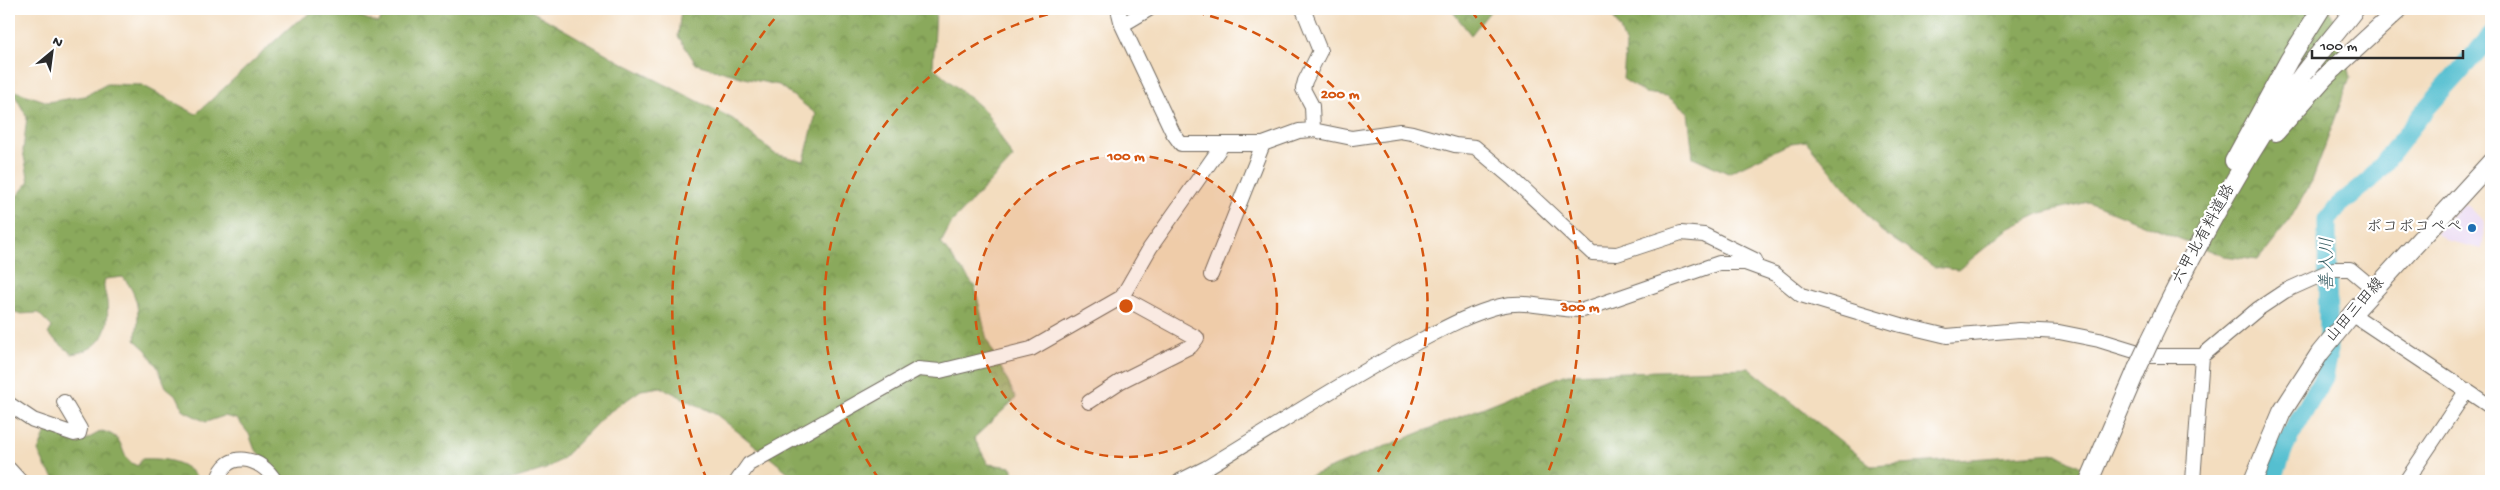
<svg xmlns="http://www.w3.org/2000/svg" width="2500" height="490" font-family="'Gochi Hand','Klee One',sans-serif">
<defs>
<pattern id="forest-crowns" width="20" height="18" patternUnits="userSpaceOnUse" patternTransform="scale(1.25)"><rect width="20" height="18" fill="#8aa95c"/><path d="M2 6a3 3 0 1 1 6 0M12 15a3 3 0 1 1 6 0" fill="none" stroke="#718a4c"/></pattern>
</defs>
<rect width="100%" height="100%" fill="#fff"/>
<filter id="ink" filterUnits="userSpaceOnUse"><feTurbulence type="fractalNoise" baseFrequency=".02" numOctaves="2"/><feDisplacementMap in="SourceGraphic" scale="10" xChannelSelector="R" yChannelSelector="G"/><feConvolveMatrix kernelMatrix="1 2 1 2 8 2 1 2 1" color-interpolation-filters="sRGB"/></filter>
<filter id="wash" filterUnits="userSpaceOnUse"><feTurbulence type="fractalNoise" baseFrequency=".0096" numOctaves="4" result="noise"/><feDisplacementMap in="SourceGraphic" scale="20" xChannelSelector="R" yChannelSelector="G"/><feGaussianBlur stdDeviation="1.12" result="paint"/><feColorMatrix in="noise" values="0 0 0 0 0 0 0 0 0 0 0 0 0 0 0 0 0 1.4 0 .05"/><feComposite in="paint" operator="in"/></filter>
<g filter="url(#wash)">
<rect width="100%" height="100%" fill="#f3ddbf"/>
<path fill="#e6d2f0" d="M2462,206h6l15,14 2,6 -3,23 -37,-9 -9,-7z"/>
<path fill="url(#forest-crowns)" stroke="#5a6a44" d="M317,9l42,7 19,7 11,-14h139l91,52 114,58 42,35 29,7 12,-47 -37,-29 -31,-6 -52,-15 -18,-28 3,-27h255l-3,58 53,45 27,46 -61,64 -11,21 34,44 12,53 29,58 -42,40 14,26 24,3 3,14h-216l-82,-66 -56,-28 -20,3 -36,25 -43,44 -16,10 -36,11 -51,1 -29,-3 -29,3h-119l-11,-18 -16,-13 -6,-16 -12,-15 -13,-3 -18,6 -22,-11 -7,-15 -11,-9 -8,-19 -12,-18 -11,-10c5,-24 5,-43 -12,-63l-18,2c-3,9 1,14 2,23 3,29 -5,47 -35,52l-24,-20 4,-7 -14,-14 -20,1 -9,-6v-103l20,-23 -6,-31 4,-34 -15,-27 36,12 37,-6 22,-12 35,1 54,29 95,-88z
M1454,9h38l-21,26 -18,-23z
M1608,9h720l9,15 13,54 -38,103 -23,40 -31,39 -35,-4 -135,-54 -47,11 -33,16 -50,41 -24,-3 -53,-36 -75,-90 -15,2 -63,30 -35,-16 -5,-45 -21,-16 -22,-3 -22,-14 3,-33 -6,-17z
M1749,368l123,98 183,-13 52,28h-809l269,-107z
M102,431c29,7 13,27 36,35l3,-7c23,-1 45,1 58,22h-142l-11,-13 -8,-17 8,-19 20,3 12,9z"/>
<g fill="none" stroke-linecap="round" stroke-linejoin="round">
<path stroke="#54bfd0" stroke-width="19" d="M2272,481l15,-40 37,-64 4,-19 -1,-138 11,-14 32,-26 54,-69 67,-75"/>
</g>
</g>
<g filter="url(#ink)">
<g fill="none" stroke-linecap="round" stroke-linejoin="round">
<g stroke="#71695f" stroke-width="16">
<path id="minor" d="M1118,9l4,16 51,108 8,11h82l36,-13 14,-1 39,8 48,-7 12,2 43,12 20,2 38,32 79,74 25,1 64,-21 23,2 51,25 -1,4
M1303,9l17,42 -15,30 -2,8 9,17 1,24
M1122,25l27,-16
M1211,275l52,-131
M2352,314l139,93
M1089,402l32,-21 70,-35 6,-8 -75,-41
M9,404l24,16 41,14 5,-1 1,-4 -16,-27
M9,469l11,12
M218,481c7,-33 44,-24 57,0
M737,481l12,-17 169,-95 22,2 91,-22 91,-52 28,-49 73,-104
M1180,481l26,-13c68,-41 134,-85 204,-122 29,-15 58,-32 90,-40 28,-7 55,5 83,4l136,-47h26l30,11 26,21 100,30 46,11 73,-6 39,2 40,8 52,16h51l56,-47 27,-18 49,-22h16l24,20
M2193,481l9,-125
M2406,481l61,-91"/>
</g>
<g stroke="#71695f" stroke-width="20">
<path id="major" d="M2276,132l48,-54 75,-69
M2234,161l55,-101 32,-51
M2150,341c44,-92 93,-183 153,-267 17,-22 35,-43 52,-65
M2089,481l48,-112
M2253,481l29,-69 38,-59 32,-39 139,-152"/>
</g>
<use href="#minor" stroke="#fff" stroke-width="14"/>
<use href="#major" stroke="#fff" stroke-width="18"/>
<g stroke="#71695f" stroke-width="20" stroke-linecap="butt">
<path id="major-bridge" d="M2137,369l13,-28"/>
</g>
<use href="#major-bridge" stroke="#fff" stroke-width="18"/>
</g>
</g>
<circle cx="1126" cy="306" r="151" fill="#d5540f" fill-opacity=".12"/>
<g fill="none" stroke="#d5540f" stroke-width="2.5" stroke-dasharray="9 6">
<circle cx="1126" cy="306" r="151"/>
<path d="M879 479A302 302 0 0 1 1071 9M1181 9A302 302 0 0 1 1373 479"/>
<path d="M707 480A454 454 0 0 1 781 11M1471 11A454 454 0 0 1 1545 480"/>
</g>
<circle fill="#1f6fb2" stroke="#fff" stroke-width="2" cx="2472" cy="228" r="5"/>
<g text-anchor="middle" dominant-baseline="central" stroke-width="4.5" stroke-linejoin="round" paint-order="stroke">
<g font-size="16" fill="#2b2b2b" stroke="#fff" text-anchor="end">
<text x="2462" y="228">ポコポコぺぺ</text>
</g>
<g font-size="16" fill="#2b2b2b" stroke="#fff">
<text transform="translate(2205 235) rotate(-61)">六甲北有料道路</text>
<text transform="translate(2356 311) rotate(-49)">山田三田線</text>
</g>
<g font-size="18" font-style="italic" fill="#395f65" stroke="#fff">
<text transform="translate(2328 264) rotate(-90)">善入川</text>
</g>
</g>
<circle cx="1126" cy="306" r="8" fill="#d5540f" stroke="#fff" stroke-width="2.5"/>
<g font-size="15" text-anchor="middle" font-weight="bold" fill="#d5540f" stroke="#fff" stroke-width="4.5" stroke-linejoin="round" paint-order="stroke">
<text x="1340" y="98">200 m</text>
<text x="1126" y="160">100 m</text>
<text x="1580" y="311">300 m</text>
</g>
<rect width="2500" height="490" fill="none" stroke="#fff" stroke-width="30"/>
<g transform="translate(52 52) rotate(29)" stroke="#ffffff" stroke-width="4" paint-order="stroke">
<path d="M0-4L9 19L0 12L-9 19Z" fill="#2b2b2b"/>
<text y="-8" font-size="14" font-weight="bold" text-anchor="middle" fill="#2b2b2b">N</text>
</g>
<path d="M2312 50v8h151v-8" fill="none" stroke="#2b2b2b" stroke-width="2.5"/>
<text x="2320" y="50" font-size="15" fill="#2b2b2b" stroke="#ffffff" stroke-width="4" paint-order="stroke">100 m</text>
</svg>
